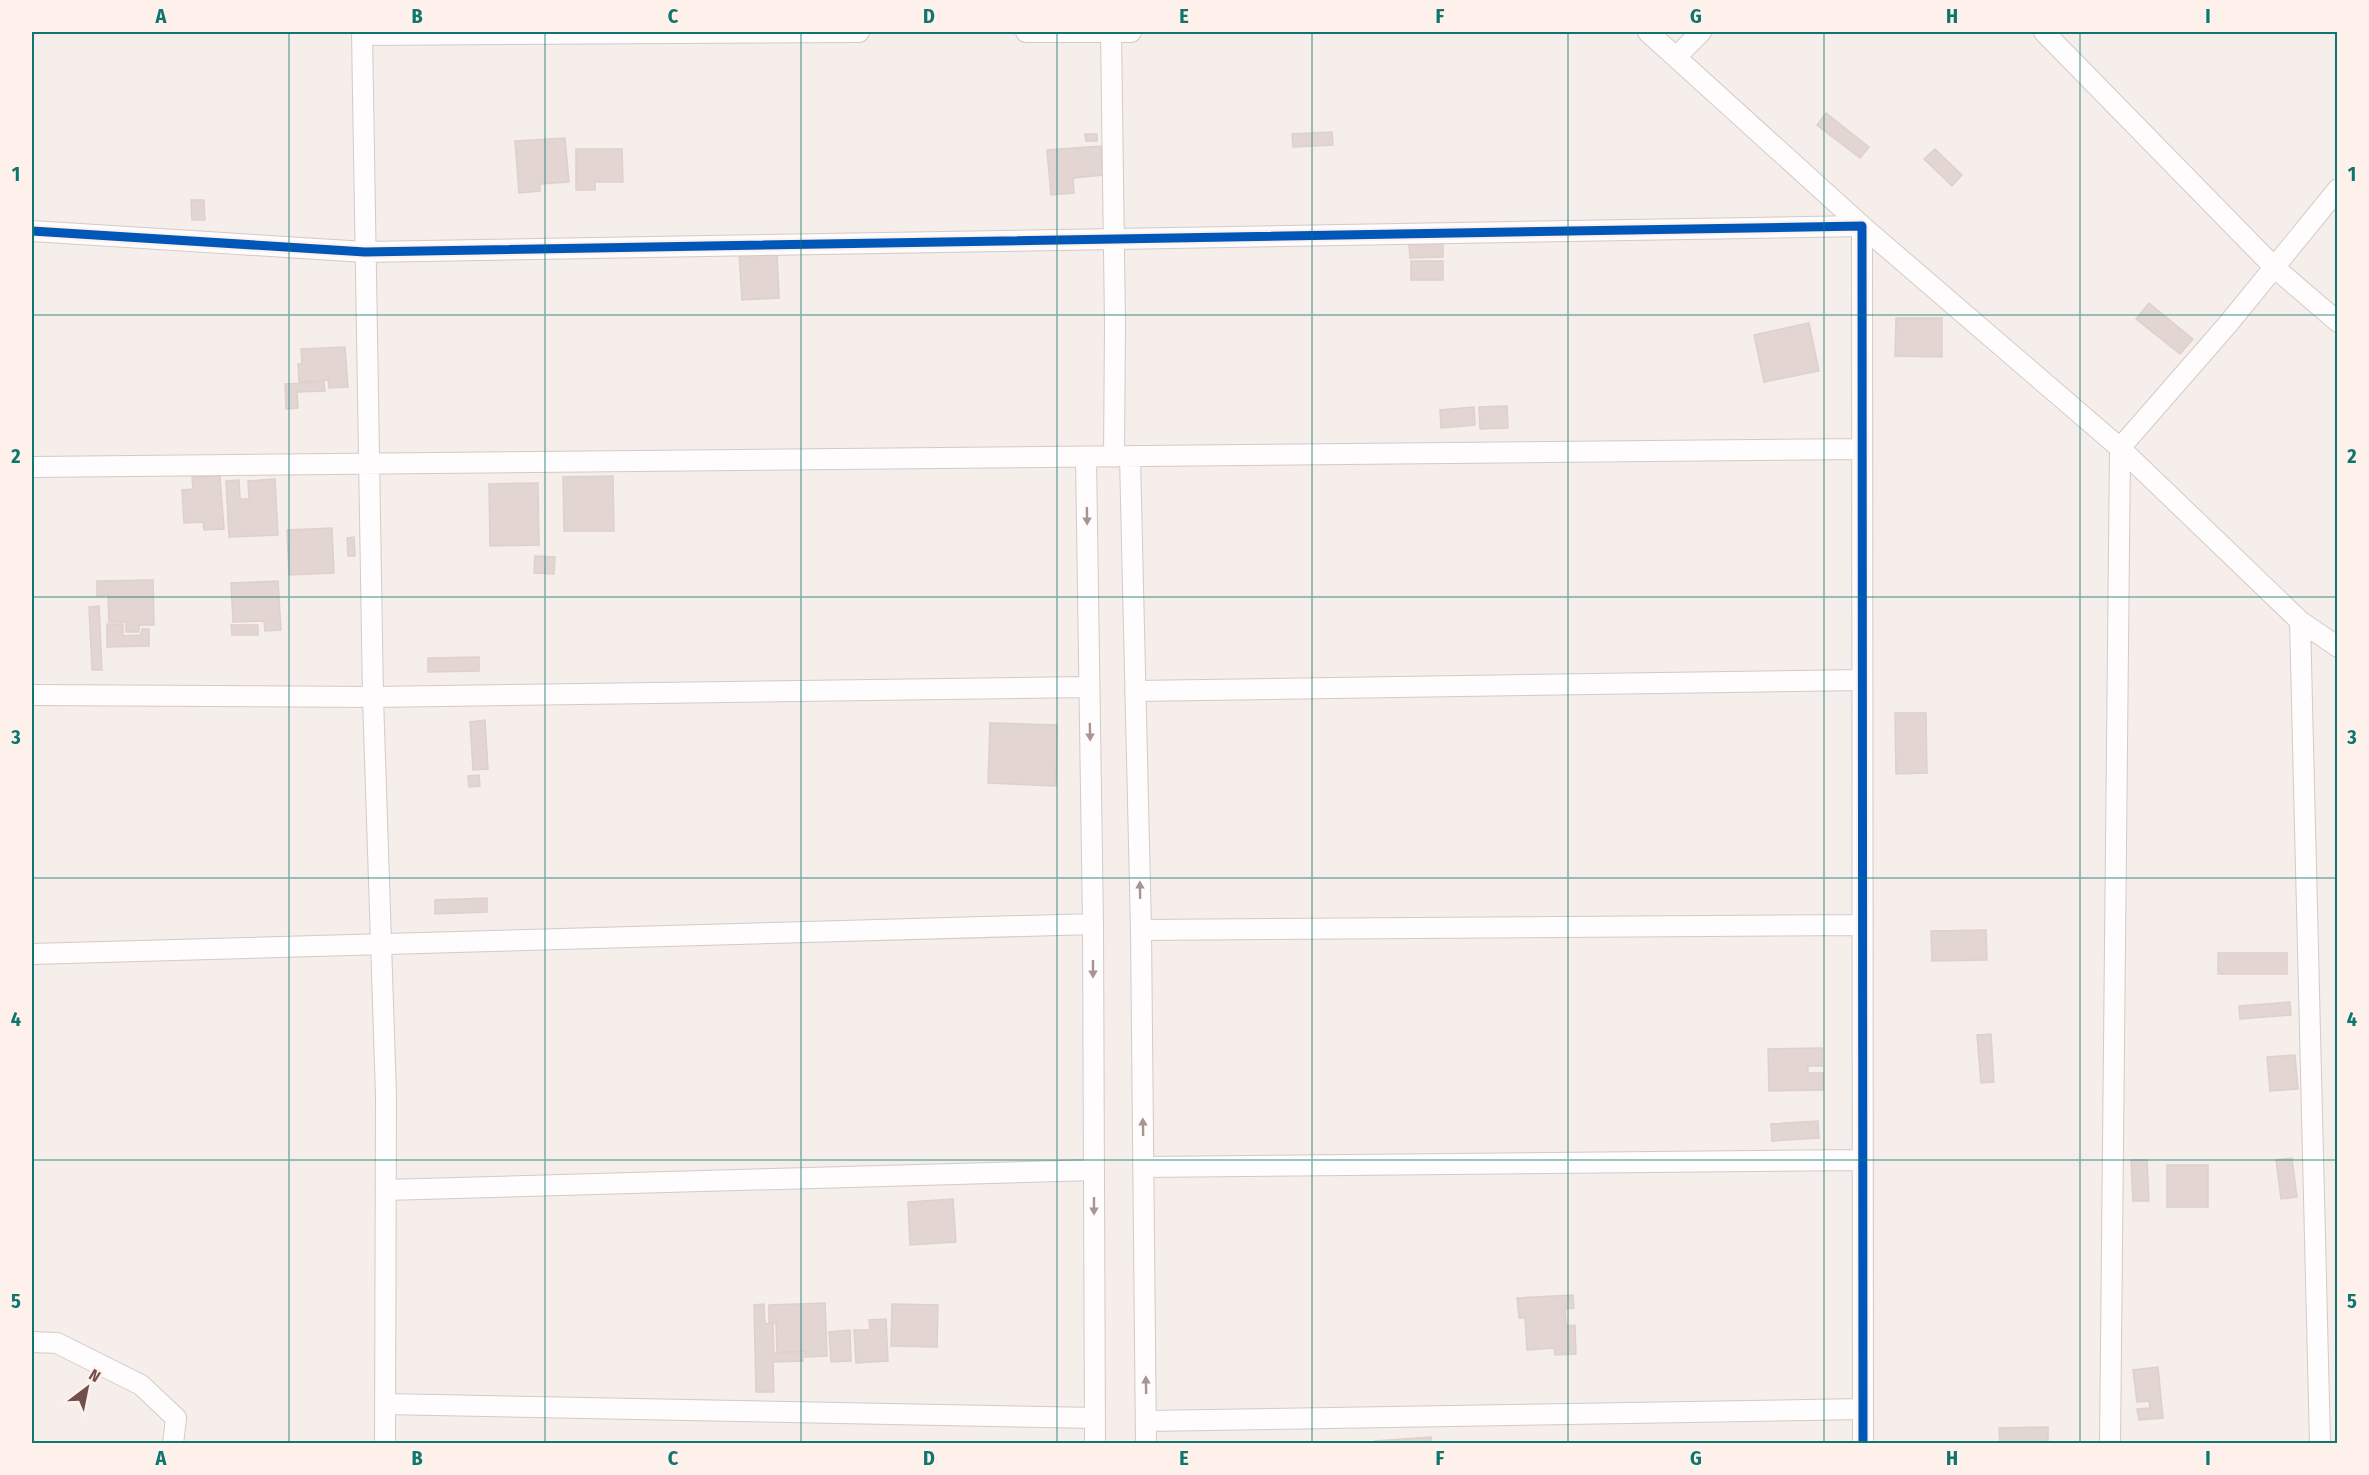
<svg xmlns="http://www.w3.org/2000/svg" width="2369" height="1475" font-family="'Fira Sans Condensed',sans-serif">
<rect width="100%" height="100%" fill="#f6eeea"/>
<path fill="#e2d5d2" stroke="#ded0cd" stroke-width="1.5" d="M1826,113l43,34 -9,11 -43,-33z
M1332,132l1,13 -40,2 -1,-13z
M1085,134h12v7h-11z
M565,138l4,44 -29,2v7l-21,2 -4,-52z
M1101,146l2,29 -30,3 1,15 -23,2 -4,-45z
M576,149h46l1,33h-28v8h-19z
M1935,149l27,26 -10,11 -28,-27z
M191,200h13l1,20h-13z
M1443,242v15l-33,1 -1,-15z
M777,251l2,47 -37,2 -3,-47z
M1411,261h32v19h-32z
M2149,303l44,36 -13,15 -44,-35z
M1896,318h46v39l-47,-1z
M1809,323l10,48 -55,11 -10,-47z
M345,347l3,40 -19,1 -1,-8 -29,2 -1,-18h4l-1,-15z
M324,382l1,9 -28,1 1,16 -12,1 -1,-25z
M1507,406l1,22 -28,1 -1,-22z
M1474,407l1,18 -34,3 -1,-18z
M220,476l4,53 -20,1 -1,-8 -19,1 -2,-33 11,-1 -1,-12z
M613,476l1,55h-50l-1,-54z
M275,479l3,56 -49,2 -3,-56 13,-1 1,19h9l-1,-18z
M538,483l1,62 -49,1 -1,-62z
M332,528l2,45 -45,2 -2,-45z
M354,537l1,19h-7l-1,-18z
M535,556l20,1 -1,17 -20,-1z
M153,580l1,45h-15v7h-13v-10h-17l-1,-27 -11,1v-15z
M278,581l3,49 -16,1 -1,-10 -31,1 -2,-39z
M99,606l3,64h-10l-3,-63z
M107,624h16v12l18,-1 1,-6h7v17l-42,1z
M231,625h27v10h-26z
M479,657v14l-51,1v-14z
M1895,713h31l1,60 -31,1z
M485,720l3,49 -15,1 -3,-48z
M990,723l67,2 -1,61 -68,-3z
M479,775l1,11 -11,1 -1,-11z
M487,898v14l-52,2v-14z
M1986,930l1,30 -55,1 -1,-30z
M2218,953h69v21h-69z
M2290,1002l1,13 -51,4 -1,-13z
M1991,1034l3,48 -13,1 -4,-48z
M1822,1048v18h-14v7h15v17l-54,1 -1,-42z
M2295,1055l3,34 -28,2 -3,-34z
M1818,1121l1,17 -47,3 -1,-17z
M2292,1158l5,39 -16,2 -5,-39z
M2131,1160h16l2,41h-16z
M2167,1165h41v42h-41z
M953,1199l3,43 -46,3 -2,-43z
M1573,1295l1,13 -9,1 1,17 9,-1 1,29 -21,1 -1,-7 -27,2 -2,-32h-6l-2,-20z
M825,1303l2,53 -22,1v-6l-28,1 -1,-29h-7v-18z
M764,1304l1,20 8,-1 1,30h29v8l-30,1 1,30h-18l-2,-87z
M892,1304l46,1 -1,42 -46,-1z
M886,1319l2,42 -32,2 -2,-33h16l-1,-10z
M850,1330l1,31 -20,1 -2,-30z
M2158,1367l5,51 -24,2 -2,-11 13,-1 -1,-7 -12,1 -4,-32z
M2048,1427v17h-48l-1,-16z
M1431,1437l1,7h-57v-3z"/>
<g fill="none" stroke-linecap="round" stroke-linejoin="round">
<g stroke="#d4cac7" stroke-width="22">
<path id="minor" d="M362,32l11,665 13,399 -1,348
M1026,32h105
M1111,32l4,293 -1,132
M1648,32l214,194 258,222 180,173 38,26
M2044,32l230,235 64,55
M362,35l497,-3
M1676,57l25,-25
M32,231l333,21 1497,-26 1,1218
M1130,457l11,473 5,514
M1086,458l7,466 2,520
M32,467l1830,-18
M2300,621l20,823
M1135,691l727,-11
M32,695l341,2 716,-10
M1141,930l721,-5
M32,954l1061,-30
M1143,1167l720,-7
M386,1190l708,-20
M32,1342l25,1 84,42 35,33 -3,26
M385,1404l710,14
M1146,1421l717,-12
M2110,1444l10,-996 108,-124 110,-135"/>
</g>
<use href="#minor" stroke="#fefcfc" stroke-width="20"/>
<g stroke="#fef1eb" stroke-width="13">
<path id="cycleway" d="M32,231l333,21 1497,-26 1,1218"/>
</g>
<use href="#cycleway" stroke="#0057b8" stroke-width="9"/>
</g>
<defs><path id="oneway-solid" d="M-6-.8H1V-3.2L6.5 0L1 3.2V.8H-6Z" transform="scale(1.5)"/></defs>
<g fill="#aa9492">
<use href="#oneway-solid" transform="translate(1087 516) rotate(89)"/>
<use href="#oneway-solid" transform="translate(1090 732) rotate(89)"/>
<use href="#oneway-solid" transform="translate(1140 890) rotate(-91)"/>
<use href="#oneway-solid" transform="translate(1093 969) rotate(90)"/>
<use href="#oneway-solid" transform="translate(1143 1127) rotate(-91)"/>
<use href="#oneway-solid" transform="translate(1094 1206) rotate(90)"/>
<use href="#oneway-solid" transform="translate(1146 1385) rotate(-91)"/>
</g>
<path fill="none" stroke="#0f766e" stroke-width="1.5" stroke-opacity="0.55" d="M289,32v1412M545,32v1412M801,32v1412M1057,32v1412M1312,32v1412M1568,32v1412M1824,32v1412M2080,32v1412M32,315h2306M32,597h2306M32,878h2306M32,1160h2306"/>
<rect width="2369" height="1475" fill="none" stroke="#fef1eb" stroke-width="66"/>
<g transform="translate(87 1388) rotate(32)" stroke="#fef1eb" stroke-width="4.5" paint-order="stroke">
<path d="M0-4.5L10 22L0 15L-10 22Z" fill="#724f4c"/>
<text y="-9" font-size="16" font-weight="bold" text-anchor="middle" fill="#724f4c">N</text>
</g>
<rect x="33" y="33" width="2303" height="1409" fill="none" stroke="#0f766e" stroke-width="2"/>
<g font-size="20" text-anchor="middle" font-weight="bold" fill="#0f766e">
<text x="161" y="23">A</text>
<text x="417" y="23">B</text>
<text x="673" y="23">C</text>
<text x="929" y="23">D</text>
<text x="1184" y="23">E</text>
<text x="1440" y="23">F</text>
<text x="1696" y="23">G</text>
<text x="1952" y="23">H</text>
<text x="2208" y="23">I</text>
<text x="16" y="181">1</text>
<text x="2352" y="181">1</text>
<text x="16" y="463">2</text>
<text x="2352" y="463">2</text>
<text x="16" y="744">3</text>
<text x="2352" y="744">3</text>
<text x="16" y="1026">4</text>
<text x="2352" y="1026">4</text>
<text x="16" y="1308">5</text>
<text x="2352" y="1308">5</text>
<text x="161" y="1465">A</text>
<text x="417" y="1465">B</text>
<text x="673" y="1465">C</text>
<text x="929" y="1465">D</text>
<text x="1184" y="1465">E</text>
<text x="1440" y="1465">F</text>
<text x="1696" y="1465">G</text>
<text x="1952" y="1465">H</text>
<text x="2208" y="1465">I</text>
</g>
</svg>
